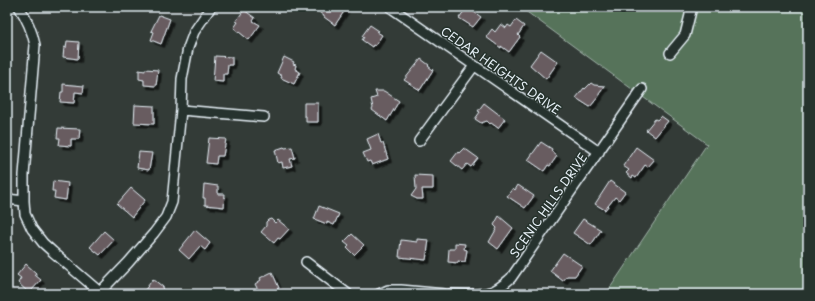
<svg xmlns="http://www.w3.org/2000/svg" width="815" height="301" font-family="'Playpen Sans',sans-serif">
<defs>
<filter id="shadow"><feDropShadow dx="3.5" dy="3.5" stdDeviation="0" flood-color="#0009"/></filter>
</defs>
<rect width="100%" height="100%" fill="#333b37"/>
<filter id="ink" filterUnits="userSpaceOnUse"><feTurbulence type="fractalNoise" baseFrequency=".025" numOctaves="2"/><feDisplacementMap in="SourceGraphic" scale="8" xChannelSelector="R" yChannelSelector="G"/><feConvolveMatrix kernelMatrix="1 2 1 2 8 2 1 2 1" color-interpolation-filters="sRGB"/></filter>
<g filter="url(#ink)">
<path fill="#57735a" stroke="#a0b2a9" d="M520,7h288v287h-202l101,-150z"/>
<path fill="#675c60" stroke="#e8f1f8" filter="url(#shadow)" d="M323,7h24l-12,18 -11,-8v-1l-5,-4z
M467,7l14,10 -8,10 -14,-9z
M244,10l11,8 -2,3 7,4 -11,15 -15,-12 4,-6 -2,-1z
M159,15l11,4 -9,25 -10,-4 3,-8 -3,-1z
M516,20l8,6 -6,9 2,2 -11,15 -8,-6v2l-15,-11 6,-8 3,3 6,-8 5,4 2,-3 3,2z
M370,25l9,6 -2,1 5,3 -7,11 -2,-1 -1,2 -10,-7 2,-3 -2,-1z
M67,41l12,1 -1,17 -15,-2 1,-10 2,1z
M541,50l17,12 -12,17 -16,-14z
M215,56l17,1v8h-4l-1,9h-4v8l-10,-1z
M284,57l10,5 -1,2 3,1 -1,4 5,3 -6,12 -13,-6 1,-2 -5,-3z
M421,59l8,6 -1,1 5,4 -13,20 -16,-10z
M145,69l13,1 -2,16 -12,-1v-5l-5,-1v-9l6,1z
M591,83l3,2 11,1 -6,8v2l-9,11 -14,-9 8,-10 1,1z
M63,84l21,2 -1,7 -8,-1 -1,11 -14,-1 1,-10h2z
M375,91h9l15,10 -12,20 -15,-11 1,-2 -2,-9 6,-2z
M304,103h14v19h-12v-6h-2z
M484,103l21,16 -7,9 -7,-5 -1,1 -3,-3 -6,2 -6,-4 5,-7 -2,-1z
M135,105l19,1v18l-20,-1z
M661,116l7,5 -13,16 -9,-7 9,-11 2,1z
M58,128l22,1 -1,10h-8v7l-12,-1 1,-7h-3z
M378,134l3,9h2l5,16 -16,6 -2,-4 -3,1 -4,-9 8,-3 -4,-11z
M209,138l17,1 -3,17h-6l-1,8 -10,-1z
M541,142l11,7 -1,2 6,5 -7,10 -2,-1 -4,6 -16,-11z
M284,147l1,1 7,-1 3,11 -5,1 2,7 -9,2 -1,-6 -4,1 -3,-13z
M636,147l18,13 -6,7 -3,-2 -9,13 -3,-2 -1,2 -6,-5 3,-3 -6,-4z
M464,148l14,10 -7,9 -4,-3 -5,6 -11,-9 7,-9 1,1z
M139,152l13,1 -3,17 -12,-2z
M415,175l18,1v13h-11l1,10h-6l-6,-3 5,-7z
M53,181l15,2 -2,17 -12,-2 1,-7h-3z
M610,181l15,11 -6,8 -4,-3 -10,13 -10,-6z
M204,184l14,2v8h7l-1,13 -19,-2v-7h-2z
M518,185l16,11 -9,12 -18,-12 6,-8 2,2z
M131,188l14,12 -13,17 -15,-13z
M319,206l20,8 -5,11 -7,-3v2l-13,-5z
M499,216l14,12 -15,21 -9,-7 8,-14 -3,-3z
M271,219l4,4 3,-3 11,9 -9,10 -2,-1 -4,5 -13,-11 5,-6v-4l2,-2z
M583,219l18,11 -10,15 -18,-12z
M195,230l15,13 -5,7 -5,-4 -11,13 -10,-9z
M104,231l10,9 -14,15 -10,-8z
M352,234l12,11 -10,10 -7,-7 2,-2 -5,-4z
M417,239l12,1 -3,20 -27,-3 2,-17 16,2z
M455,243l10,1 -1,5 3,1 -2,12 -7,-1v2l-10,-1 1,-13h6z
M563,253l19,13 -7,10h-8l-4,5 -13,-10z
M26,264l10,9 -1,2 6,5 -10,11h-4l-9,-8 3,-5 -4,-3z
M272,272l7,16 -12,6h-7l-5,-10 6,-4 -1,-2z
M153,279l10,8 2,7h-23z"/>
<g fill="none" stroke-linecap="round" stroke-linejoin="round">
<g stroke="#e8f1f8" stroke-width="12">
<path id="minor" d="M19,7c8,12 13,23 16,38l-11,130v26l1,13 7,15 11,14 10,9 49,42
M390,7l209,145
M670,53l15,-18 7,-28
M181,110l83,7
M419,141l55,-75
M7,199l17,2
M306,262l42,32
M100,292l28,-29 26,-30 12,-16 6,-15 9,-92 1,-31 6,-31 6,-16 17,-25
M379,294l9,-4h13l44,4
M449,294c13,0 28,2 41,-2 8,-2 15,-9 21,-14l131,-189"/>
</g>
<use href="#minor" stroke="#26332d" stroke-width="9"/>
</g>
</g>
<g text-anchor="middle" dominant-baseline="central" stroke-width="3" stroke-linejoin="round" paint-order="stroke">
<g font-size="12" fill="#e8f1f8" stroke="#26332d">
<text transform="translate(501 70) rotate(35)">CEDAR HEIGHTS DRIVE</text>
<text transform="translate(548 205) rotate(-55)">SCENIC HILLS DRIVE</text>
</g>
</g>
<rect width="815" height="301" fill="none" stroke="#26332d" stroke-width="24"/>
<rect x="12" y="12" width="791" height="277" fill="none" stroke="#e8f1f8" stroke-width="1.5" filter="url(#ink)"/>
</svg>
